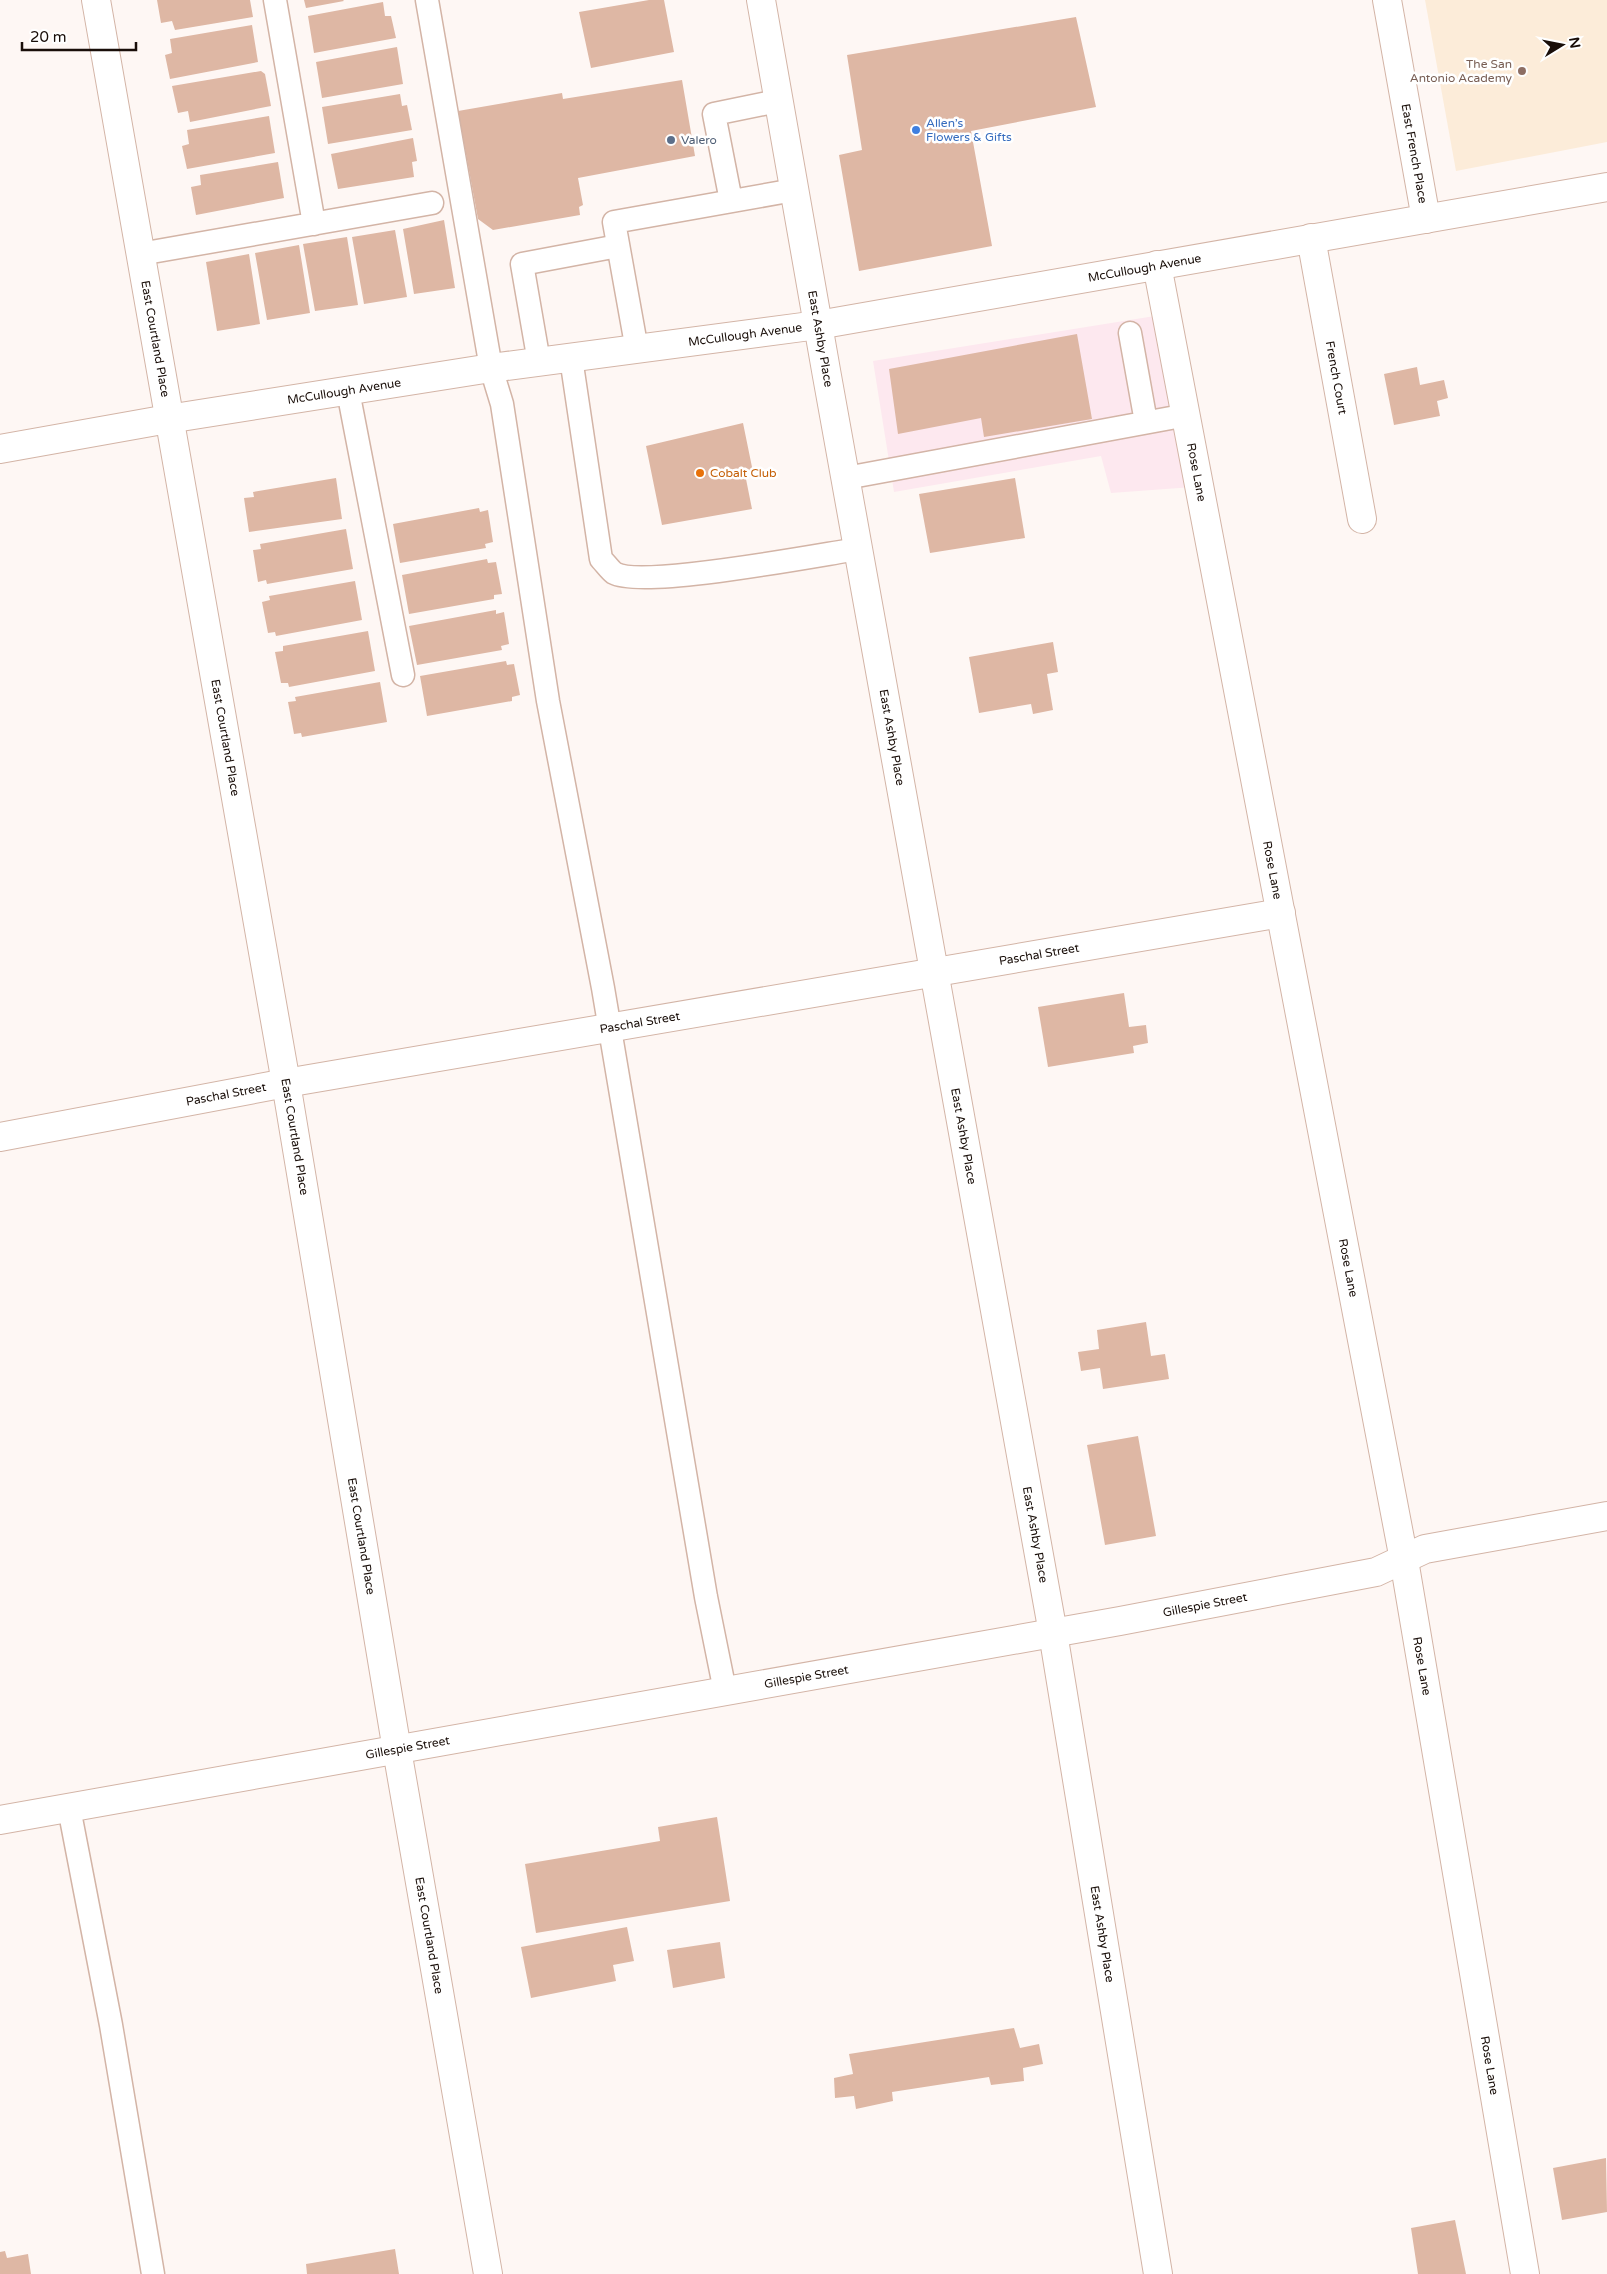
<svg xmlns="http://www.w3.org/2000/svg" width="1607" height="2274" font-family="'Varela Round',sans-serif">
<rect width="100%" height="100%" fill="#fef7f4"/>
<path fill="#fde8ef" d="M1161,315l32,172 -82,6 -10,-37 -207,36 -21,-131z"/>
<path fill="#fcecd9" d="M1425,0h182v142l-151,29z"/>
<path fill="#deb7a4" d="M157,0h93l3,17 -78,13 -3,-9 -11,2z
M304,0h39l1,1 -38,7z
M649,0h15l10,52 -83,16 -12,-56z
M383,2l2,14h6l5,22 -82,15 -6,-37z
M1076,17l20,90 -125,24 21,115 -133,25 -20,-116 23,-5 -15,-95z
M252,25l6,37 -88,17 -5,-24 7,-2 -2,-14z
M397,47l6,37 -81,14 -6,-36z
M261,71l4,3 6,32 -81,16 -2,-11 -10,2 -6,-27z
M682,80l13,76 -117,22 5,27 -4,2 1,8 -87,15 -15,-11 -20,-108 104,-18 1,6z
M400,94l2,12 5,-1 5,25 -84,14 -6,-37z
M269,116l6,37 -88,16 -5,-23 7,-2 -2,-14z
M413,138l4,23 -5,1 2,15 -76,12 -7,-35z
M278,162l6,36 -88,17 -5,-28 10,-2 -1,-10z
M444,220l11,68 -41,6 -11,-65z
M395,230l12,67 -43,7 -12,-67z
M347,237l11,68 -43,6 -12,-67z
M299,245l11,68 -43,7 -12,-67z
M249,254l11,70 -43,7 -11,-69z
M1077,334l15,85 -108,18 -3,-19 -83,16 -9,-65z
M1417,367l3,18 24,-5 4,18 -11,3 3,15 -46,9 -10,-51z
M743,423l10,49 -8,2 7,35 -90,16 -16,-79z
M336,478l6,41 -93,13 -5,-34 10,-1 -1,-5z
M1015,478l10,60 -95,15 -11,-59z
M479,508l1,4 8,-2 5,32 -8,2 1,4 -86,15 -7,-39z
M346,529l7,40 -86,15 -1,-4 -8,2 -5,-32 8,-1 -1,-5z
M487,559l1,4 8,-1 6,32 -8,1v4l-85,15 -7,-39z
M355,581l7,39 -86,16 -1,-4 -7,1 -6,-31 8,-2 -1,-4z
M496,610v4l8,-2 5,32 -8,2 1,4 -85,15 -8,-39z
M368,631l7,40 -86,16 -1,-4h-7l-6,-31 8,-1v-5z
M1053,642l5,30 -11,2 6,36 -20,4 -2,-10 -52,9 -10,-56z
M506,661l1,4 7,-1 6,31 -8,2v4l-85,15 -7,-40z
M380,682l7,40 -85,15 -1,-4 -7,1 -6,-32 8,-1 -1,-4z
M1124,993l5,34 17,-2 2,18 -15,3 1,7 -86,14 -10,-60z
M1146,1322l5,34 14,-2 4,25 -66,10 -3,-21 -19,3 -3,-19 21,-3 -2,-19z
M1138,1436l18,100 -51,9 -18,-100z
M717,1817l13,84 -194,32 -11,-69 135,-23 -2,-14z
M627,1927l7,34 -21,4 3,16 -85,17 -10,-51z
M720,1942l5,36 -52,10 -6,-38z
M1014,2028l6,20 19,-4 4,20 -20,4 1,13 -33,4 -2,-8 -97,15 1,9 -37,8 -2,-13 -19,2 -1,-20 19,-4 -4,-20z
M1606,2158l1,54 -45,8 -9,-52z
M1455,2220l11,54h-48l-7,-46z
M395,2249l4,25h-92l-1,-10z
M5,2251l2,7 21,-4 3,20h-31v-22z"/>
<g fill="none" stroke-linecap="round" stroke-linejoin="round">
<g stroke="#d3b4a6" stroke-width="25">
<path id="service" d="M275,0l39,224
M427,0l64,368 11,36 46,297 55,287 103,609 19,94
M731,201l-17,-87 64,-13
M140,254l292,-51
M1130,333l16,89
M637,350l-23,-128 180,-32
M571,358l30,201c4,4 9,11 13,14 28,16 204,-18 244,-24
M539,362l-17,-98 96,-18
M348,391l55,284
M846,478l341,-63
M69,1808l42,217 42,249"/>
</g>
<g stroke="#d3b4a6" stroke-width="30">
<g id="minor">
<path id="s1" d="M96,0l190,1083 111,667 91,524"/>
<path id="s2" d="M1387,0l39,219"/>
<path id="s3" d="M1311,238l51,281"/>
<path id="s4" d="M1157,265l247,1295 121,714"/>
<path id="s5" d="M0,1137l286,-54 995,-170"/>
<path id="s6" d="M0,1820l1120,-199 256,-49 49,-23 182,-33"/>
</g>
</g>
<g stroke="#d3b4a6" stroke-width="30">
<g id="secondary">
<path id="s7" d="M761,0l66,376 226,1257 105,641"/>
<path id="s8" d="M0,449l168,-30 323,-51 327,-43 789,-138"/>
</g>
</g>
<use href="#service" stroke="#fff" stroke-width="22"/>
<use href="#minor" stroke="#fff" stroke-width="28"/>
<use href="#secondary" stroke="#fff" stroke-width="28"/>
</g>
<circle fill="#8d6e63" stroke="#fff" stroke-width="2" cx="1522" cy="71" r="5"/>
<circle fill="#3f7fe0" stroke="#fff" stroke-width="2" cx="916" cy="130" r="5"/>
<circle fill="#5c6f8a" stroke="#fff" stroke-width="2" cx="671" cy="140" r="5"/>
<circle fill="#e8710a" stroke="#fff" stroke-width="2" cx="700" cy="473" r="5"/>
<g text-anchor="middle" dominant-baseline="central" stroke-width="5" stroke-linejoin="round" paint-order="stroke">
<g font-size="12" fill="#785e54" stroke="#fff" text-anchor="end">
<text x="1512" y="64">The San<tspan x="1512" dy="14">Antonio Academy</tspan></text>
</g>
<g font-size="12" fill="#366cbe" stroke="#fff" text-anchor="start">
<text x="926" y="123">Allen’s<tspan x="926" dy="14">Flowers &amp; Gifts</tspan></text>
</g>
<g font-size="12" fill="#4e5e75" stroke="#fff" text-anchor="start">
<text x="681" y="140">Valero</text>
</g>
<g font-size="12" fill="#190e09" stroke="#fff">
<text stroke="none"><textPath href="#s2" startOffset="156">East French Place</textPath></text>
<text stroke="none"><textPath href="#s8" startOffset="1159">McCullough Avenue</textPath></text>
<text stroke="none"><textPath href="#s8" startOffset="754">McCullough Avenue</textPath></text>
<text stroke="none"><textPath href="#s1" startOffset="344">East Courtland Place</textPath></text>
<text stroke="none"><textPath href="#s7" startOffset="344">East Ashby Place</textPath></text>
<text stroke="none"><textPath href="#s3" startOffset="142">French Court</textPath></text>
<text stroke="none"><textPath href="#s8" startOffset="349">McCullough Avenue</textPath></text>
<text stroke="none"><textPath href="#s4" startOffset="211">Rose Lane</textPath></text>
<text stroke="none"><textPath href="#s1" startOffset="749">East Courtland Place</textPath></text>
<text stroke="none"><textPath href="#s7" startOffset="749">East Ashby Place</textPath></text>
<text stroke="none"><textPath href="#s4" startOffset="616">Rose Lane</textPath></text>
<text stroke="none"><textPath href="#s5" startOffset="1055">Paschal Street</textPath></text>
<text stroke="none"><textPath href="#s5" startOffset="650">Paschal Street</textPath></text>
<text stroke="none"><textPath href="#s5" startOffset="230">Paschal Street</textPath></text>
<text stroke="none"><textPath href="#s1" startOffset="1154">East Courtland Place</textPath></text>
<text stroke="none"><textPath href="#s7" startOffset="1154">East Ashby Place</textPath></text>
<text stroke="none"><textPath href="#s4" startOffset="1021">Rose Lane</textPath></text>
<text stroke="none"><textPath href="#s7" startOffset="1559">East Ashby Place</textPath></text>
<text stroke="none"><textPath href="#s1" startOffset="1559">East Courtland Place</textPath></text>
<text stroke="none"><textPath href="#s6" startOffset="1224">Gillespie Street</textPath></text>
<text stroke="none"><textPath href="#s4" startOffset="1426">Rose Lane</textPath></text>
<text stroke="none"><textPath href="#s6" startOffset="819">Gillespie Street</textPath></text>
<text stroke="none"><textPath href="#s6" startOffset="414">Gillespie Street</textPath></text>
<text stroke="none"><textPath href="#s7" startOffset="1964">East Ashby Place</textPath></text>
<text stroke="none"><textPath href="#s1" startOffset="1964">East Courtland Place</textPath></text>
<text stroke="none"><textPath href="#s4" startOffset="1831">Rose Lane</textPath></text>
</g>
<g font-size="12" fill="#c56008" stroke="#fff" text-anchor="start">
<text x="710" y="473">Cobalt Club</text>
</g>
</g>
<g transform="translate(1562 45) rotate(80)" stroke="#ffffff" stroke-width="4" paint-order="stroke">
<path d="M0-4L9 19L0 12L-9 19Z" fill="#190e09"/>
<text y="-8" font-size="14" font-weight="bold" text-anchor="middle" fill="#190e09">N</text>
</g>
<path d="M22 42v8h114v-8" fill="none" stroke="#190e09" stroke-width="2.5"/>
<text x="30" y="42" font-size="15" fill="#190e09" stroke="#ffffff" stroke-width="4" paint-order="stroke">20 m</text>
</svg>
